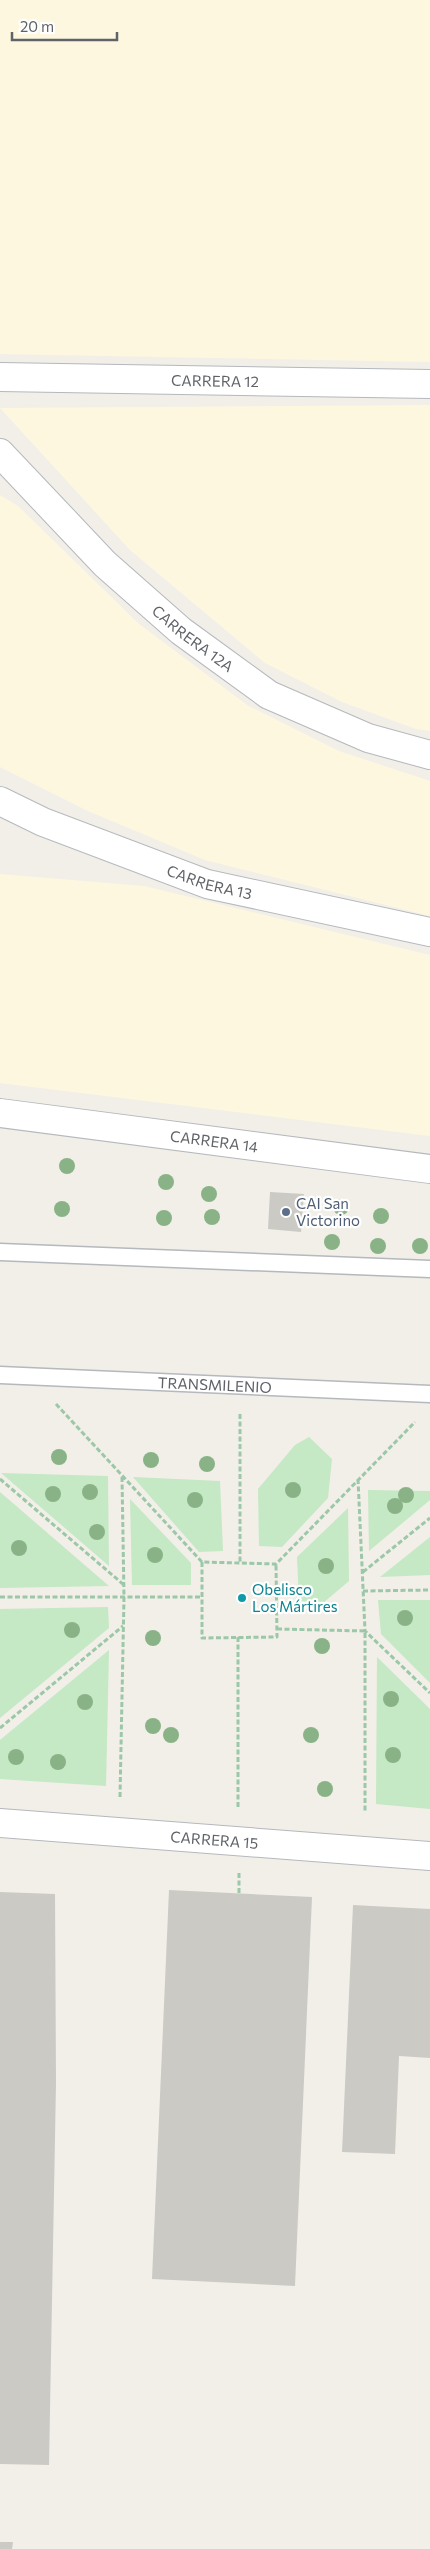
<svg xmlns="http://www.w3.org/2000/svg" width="430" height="2549" font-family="Commissioner,sans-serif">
<rect width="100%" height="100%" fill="#f1efe8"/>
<path fill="#fef7e0" d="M0,0h430v362l-430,-8z
M430,405v326l-14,-2 -74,-27 -77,-39 -135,-113 -130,-142z
M0,495l18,11 121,118 108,81 92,46 91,30v135l-225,-56 -117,-49 -88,-44z
M0,874l144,12 286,69v181l-430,-53z"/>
<path fill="#c5e8c5" d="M309,1437l23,22 -4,39 -46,49 -23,-1 -1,-57 37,-44z
M1,1473l107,3 1,90z
M133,1477l87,4 3,70 -24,1z
M368,1490l62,1v9l-61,51z
M0,1492l109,94 -109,2z
M130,1499l61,64v22h-59z
M348,1508l1,73 -26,22 -24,-2 -2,-44z
M430,1537v38l-50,2z
M378,1600h52v83l-49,-49z
M108,1607l1,21 -109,90v-109z
M109,1650l-3,136 -106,-7v-39z
M377,1657l53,52v100l-54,-5z"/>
<path fill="#cccac5" d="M270,1192l34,2 -3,38 -33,-3z
M169,1890l143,7 -17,389 -143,-7z
M0,1892l55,2 1,189 -7,382 -49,-1z
M353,1905l77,4v149l-31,-2 -4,98 -53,-2z
M0,2542h13l-1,7h-12z"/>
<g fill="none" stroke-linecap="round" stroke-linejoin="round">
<g stroke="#b5b8bc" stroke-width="19">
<g id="lane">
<path d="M0,1252l430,17"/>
<path id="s1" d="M0,1375l430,19"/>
</g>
</g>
<g stroke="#b5b8bc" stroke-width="30">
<g id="street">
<path id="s2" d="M0,377l430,7"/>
<path id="s3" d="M0,453l105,111 76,67 88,64 99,43 62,17"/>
<path id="s4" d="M0,1113l430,56"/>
<path id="s5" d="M0,1823l430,33"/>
</g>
</g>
<g stroke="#b6babf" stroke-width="30">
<g id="secondary">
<path id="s6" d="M0,801l43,21 164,62 223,48"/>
</g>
</g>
<path stroke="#9cc7a9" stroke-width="3" stroke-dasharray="5 2.5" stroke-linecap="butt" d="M56,1404l146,158 74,2 139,-142
M240,1414v149
M0,1479l124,106
M358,1479l7,152 65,62
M202,1562v76l75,-1 -1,-73
M363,1572l67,-54
M363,1591l67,-1
M0,1597h202
M277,1629l88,2v181
M238,1637v172
M0,1728l123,-102
M120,1797l4,-200 -2,-121
M239,1873v21"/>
<use href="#lane" stroke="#fff" stroke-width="16"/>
<use href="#street" stroke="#fff" stroke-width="28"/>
<use href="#secondary" stroke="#fff" stroke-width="28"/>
</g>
<g fill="#89b387">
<circle cx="67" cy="1166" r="8"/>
<circle cx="166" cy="1182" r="8"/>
<circle cx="209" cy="1194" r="8"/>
<circle cx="341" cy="1207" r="8"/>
<circle cx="62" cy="1209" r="8"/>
<circle cx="381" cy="1216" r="8"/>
<circle cx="212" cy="1217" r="8"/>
<circle cx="164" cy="1218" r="8"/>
<circle cx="332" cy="1242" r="8"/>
<circle cx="378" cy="1246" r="8"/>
<circle cx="420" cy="1246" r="8"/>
<circle cx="59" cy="1457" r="8"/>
<circle cx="151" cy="1460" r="8"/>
<circle cx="207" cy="1464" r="8"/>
<circle cx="293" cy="1490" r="8"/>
<circle cx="90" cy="1492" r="8"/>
<circle cx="53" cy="1494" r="8"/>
<circle cx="406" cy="1495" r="8"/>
<circle cx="195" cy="1500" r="8"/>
<circle cx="395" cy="1506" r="8"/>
<circle cx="97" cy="1532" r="8"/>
<circle cx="19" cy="1548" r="8"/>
<circle cx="155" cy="1555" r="8"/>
<circle cx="326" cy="1566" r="8"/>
<circle cx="405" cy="1618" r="8"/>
<circle cx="72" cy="1630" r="8"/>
<circle cx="153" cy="1638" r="8"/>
<circle cx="322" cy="1646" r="8"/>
<circle cx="391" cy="1699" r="8"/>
<circle cx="85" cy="1702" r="8"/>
<circle cx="153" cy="1726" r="8"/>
<circle cx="171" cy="1735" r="8"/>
<circle cx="311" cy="1735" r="8"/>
<circle cx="393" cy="1755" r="8"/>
<circle cx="16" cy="1757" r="8"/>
<circle cx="58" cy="1762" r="8"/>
<circle cx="325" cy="1789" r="8"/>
</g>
<circle fill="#5c6f8a" stroke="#fff" stroke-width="2" cx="286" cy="1212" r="5"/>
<circle fill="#0f9aa8" stroke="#fff" stroke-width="2" cx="242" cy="1598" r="5"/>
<g text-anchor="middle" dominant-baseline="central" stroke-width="4.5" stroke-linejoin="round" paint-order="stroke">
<g font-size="15" fill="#5f6368" stroke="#fff">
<text stroke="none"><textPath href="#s2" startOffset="215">CARRERA 12</textPath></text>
<text stroke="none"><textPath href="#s3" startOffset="268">CARRERA 12A</textPath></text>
<text stroke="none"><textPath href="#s6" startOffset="225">CARRERA 13</textPath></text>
<text stroke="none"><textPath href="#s4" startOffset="216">CARRERA 14</textPath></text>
<text stroke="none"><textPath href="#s1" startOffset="215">TRANSMILENIO</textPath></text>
<text stroke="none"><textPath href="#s5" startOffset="215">CARRERA 15</textPath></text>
</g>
<g font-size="15" fill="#4e5e75" stroke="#fff" text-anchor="start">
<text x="296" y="1203">CAI San<tspan x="296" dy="17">Victorino</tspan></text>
</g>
<g font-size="15" fill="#0d838f" stroke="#fff" text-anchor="start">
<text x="252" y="1589">Obelisco<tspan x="252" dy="17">Los Mártires</tspan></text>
</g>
</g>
<path d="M12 32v8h105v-8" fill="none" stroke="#5f6368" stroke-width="2.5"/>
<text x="20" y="32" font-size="15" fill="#5f6368" stroke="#ffffff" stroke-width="4" paint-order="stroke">20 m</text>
</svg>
